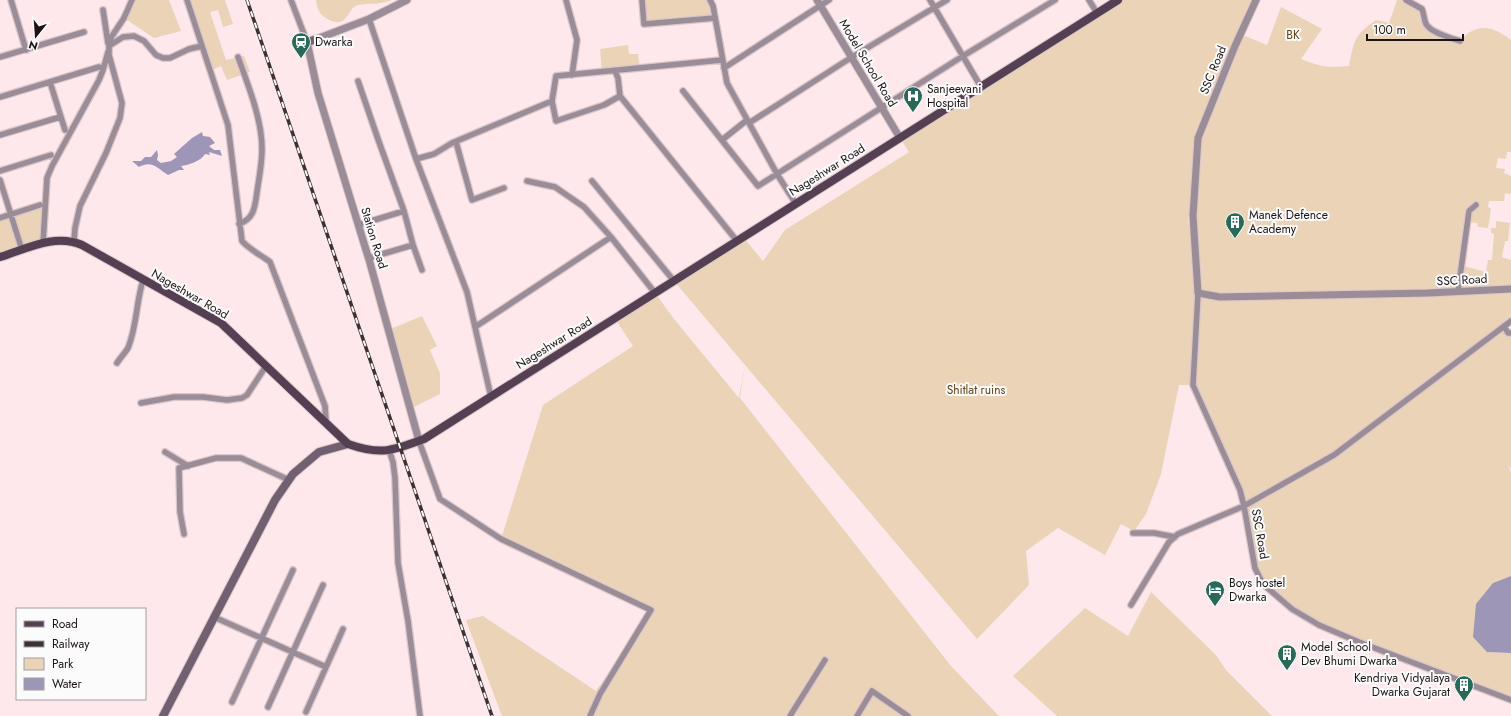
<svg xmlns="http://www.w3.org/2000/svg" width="1511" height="716" font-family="Jost,sans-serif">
<rect width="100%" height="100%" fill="#fee8ec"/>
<path fill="#ebd3b7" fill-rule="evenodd" d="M132,0h37l12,31 -27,7 -30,-20z
M183,0h42l8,24 -10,3 -5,-17 -8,2 16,48 18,-4 6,16 -23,8 -6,-14 -11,5z
M316,0h76c-11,5 -22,3 -34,5 -11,2 -10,27 -32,13 -7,-4 -9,-10 -10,-18z
M642,0h68l5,18 -71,6z
M1118,0h139l-17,34 27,11 14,-38 41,22 -21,30c21,8 25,9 48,7 5,-25 5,-31 27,-46l13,3 8,-23h9l16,9 4,16 34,16c17,-19 33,-15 51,-1v112h-4l-1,7 -8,-1 -2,10 9,1 -1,4 7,3v18l-6,-1 -1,8h-15l-1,6 3,2 -3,19 -10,-1 -1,-4 -9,-1 -4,44 22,6 2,-12h4l2,-26 -3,-1v-5h5v-7l14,2 -2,18h-3l-3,16 9,3v61l-7,5 7,7v136l-3,-4 3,8v103l-18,7 -6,69 24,1v47l-192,-75 -48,-32 -16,-25 -11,-62 -51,-121h-14l-18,89 -15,40 -12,17 -13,-7 -16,31 -47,-27 -32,23 3,34 -52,54 -232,-274 -5,33 211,268 48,50h-497l-36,-96 17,-4 113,75 55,-80 -150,-72 42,-134 90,-59 -10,-15 -8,-13 40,-25 19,26 65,79 6,-33 -71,-84 69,-44 20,24 22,-31 124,-78 -9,-14zM1193,202l4,82 -9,-66z
M628,45l1,9h9l2,15 -38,3 -2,-23z
M43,204v39l-43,14v-39z
M422,316l15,30 -7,4 10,23v21l-30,15 -22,-79z
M1151,592l65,63 10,15 46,46h-215l-44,-40 72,-68 43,28z"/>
<path fill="#9d96b6" d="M202,132l1,4 7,1 5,6 -6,3 5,4h6l2,6 -13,-4 1,3 -5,-1c-4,7 -16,11 -24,12l3,4h-5l-11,5c-11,-7 -16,-15 -29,-8l-7,-6h9l4,-4h6l6,-7 1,5 -1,5 4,3 10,-2 6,-4 -3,-3 18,-16z
M1511,576v77l-24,-1 -14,-15 3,-33 17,-21z"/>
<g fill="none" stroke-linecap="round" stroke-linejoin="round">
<g stroke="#dac6ca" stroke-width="8">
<path id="minor" d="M11,0l15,50
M187,0l41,125 14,116c8,9 19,14 28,21l55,144 1,16
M291,0l16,42
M566,0l11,40 -5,35
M642,0l2,24 71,-6
M710,0l3,6 14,77 50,91 19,30
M930,0l51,87
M1089,0l8,13
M1406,0l16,9c2,5 2,11 4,15 5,9 25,14 34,17
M103,10l5,33
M369,19l47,140 18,-5 18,-11 100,-42
M109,46l14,-9 11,-1 10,5 12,14 7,3h7l19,-9 13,-3
M0,57l84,-25
M238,57c10,28 24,62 24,92 0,15 -3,29 -5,43 -2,15 -3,27 -18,32
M724,68l105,-68
M615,71l3,7 2,18 -16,9 -48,16 -4,-20 4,-25 166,-16
M358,81l21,61 25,69
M50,82l15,48
M683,91l75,95 205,-130 92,-56
M620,96l117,145
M0,97l99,-30
M749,123l103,-66 95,-57
M0,135l60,-18
M722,140l25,-20
M456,142l16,58 32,-12
M416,159l51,133 24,105
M0,171l51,-16
M0,180l22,70
M527,181l28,6 29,20 27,30
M592,181l82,100
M0,218l40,-13
M358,225l46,-14 9,34 -44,13
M74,241l1,-13 5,-22 26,-53 14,-35 2,-15 -13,-48v-11l3,-8 12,-18 8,-18
M43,243l4,-65 5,-12 47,-86 4,-10 5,-18
M413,245l9,25
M1458,291l11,-80 7,-6
M1198,293l-5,92 47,105 4,16 11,62 8,16 29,25 27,16 40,17 152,58
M1504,326l4,7h3
M475,327l136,-90 44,56
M117,363c3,-5 8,-10 11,-15 9,-22 8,-45 15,-68
M141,403l33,-6h29l24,3 15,-2 5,-3 19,-29
M419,441l21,58 61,40 150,71 -51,84 -10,22
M389,450l4,12 2,16 3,85 10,58 12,95
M165,452l23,14
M1133,533h21l21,4
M184,534l-4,-22 -1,-44 37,-10h25l48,22
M1131,605l38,-63 9,-8 66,-28 90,-51 177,-134
M214,617l112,50
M232,702l61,-132
M268,707l55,-122
M306,712l37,-83
M790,716l35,-56
M857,716l15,-25 36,25"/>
</g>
<g stroke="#dac6ca" stroke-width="9">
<path id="tertiary" d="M817,0l83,138
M1256,0l-21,46 -37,92 -5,78 5,77 22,4 208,-4 83,-4
M314,40l55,-21 38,-19
M307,42l11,51 52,170 49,178"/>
</g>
<g stroke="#dac6ca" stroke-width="10">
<path id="secondary" d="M307,42l7,-2
M163,716l112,-216 18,-26 26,-22 29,-8"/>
</g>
<g stroke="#dac6ca" stroke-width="10">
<path id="primary" d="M0,257c26,-8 55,-24 82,-12l139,78 127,121c34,12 45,6 76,-5l694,-439"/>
</g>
<use href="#minor" stroke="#9a8d98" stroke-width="5.5"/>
<use href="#tertiary" stroke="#9a8d98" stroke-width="7"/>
<use href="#secondary" stroke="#71606f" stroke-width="8"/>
<use href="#primary" stroke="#544052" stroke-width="8"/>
<g stroke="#3d3134" stroke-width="3.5">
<path id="rail" d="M247,0l245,716"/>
</g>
<use href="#rail" stroke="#fbfbfb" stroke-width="2" stroke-dasharray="6" stroke-linecap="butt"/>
</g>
<defs>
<g id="station-pin" transform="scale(1)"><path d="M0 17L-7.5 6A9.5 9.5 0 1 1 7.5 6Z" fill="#286959" stroke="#fbfbfb"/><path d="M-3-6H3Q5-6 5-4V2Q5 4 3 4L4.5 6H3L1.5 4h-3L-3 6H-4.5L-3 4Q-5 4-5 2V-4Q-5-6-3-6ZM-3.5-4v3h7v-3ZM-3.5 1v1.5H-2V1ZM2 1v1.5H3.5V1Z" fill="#fff"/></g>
<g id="hospital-pin" transform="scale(1)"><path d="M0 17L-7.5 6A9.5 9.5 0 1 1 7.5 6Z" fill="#286959" stroke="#fbfbfb"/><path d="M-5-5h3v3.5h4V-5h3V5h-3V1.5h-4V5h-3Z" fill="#fff"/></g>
<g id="building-pin" transform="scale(1)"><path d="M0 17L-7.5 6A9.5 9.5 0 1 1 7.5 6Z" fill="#286959" stroke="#fbfbfb"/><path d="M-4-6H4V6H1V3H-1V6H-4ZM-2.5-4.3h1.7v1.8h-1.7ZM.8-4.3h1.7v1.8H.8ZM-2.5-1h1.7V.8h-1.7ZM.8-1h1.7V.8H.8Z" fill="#fff"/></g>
<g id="hotel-pin" transform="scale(1)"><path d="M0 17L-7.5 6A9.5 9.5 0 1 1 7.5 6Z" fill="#286959" stroke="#fbfbfb"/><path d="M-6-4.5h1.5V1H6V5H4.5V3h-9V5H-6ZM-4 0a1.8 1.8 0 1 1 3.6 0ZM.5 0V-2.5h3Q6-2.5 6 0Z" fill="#fff"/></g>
</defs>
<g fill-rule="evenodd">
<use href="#station-pin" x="301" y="42"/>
<use href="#hospital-pin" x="913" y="96"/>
<use href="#building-pin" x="1235" y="222"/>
<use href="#hotel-pin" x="1215" y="590"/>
<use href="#building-pin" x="1287" y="654"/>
<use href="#building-pin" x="1464" y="685"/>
</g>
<g text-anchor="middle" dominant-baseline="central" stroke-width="4" stroke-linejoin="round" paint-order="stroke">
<g font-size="12" fill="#603e0d" stroke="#fbfbfb">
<text x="1293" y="35">BK</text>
<text x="976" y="390">Shitlat ruins</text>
</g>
<g font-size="12" fill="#1d1315" stroke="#fbfbfb" text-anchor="start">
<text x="315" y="42">Dwarka</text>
<text x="927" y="89">Sanjeevani<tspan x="927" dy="14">Hospital</tspan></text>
<text x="1249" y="215">Manek Defence<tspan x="1249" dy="14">Academy</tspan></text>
<text x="1229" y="583">Boys hostel<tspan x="1229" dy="14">Dwarka</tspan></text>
<text x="1301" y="647">Model School<tspan x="1301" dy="14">Dev Bhumi Dwarka</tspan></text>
<text x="1450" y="678" text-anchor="end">Kendriya Vidyalaya<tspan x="1450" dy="14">Dwarka Gujarat</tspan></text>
</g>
<g font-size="12" fill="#1d1315" stroke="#fbfbfb">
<text transform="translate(868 63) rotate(59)">Model School Road</text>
<text transform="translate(1213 70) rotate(-68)">SSC Road</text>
<text transform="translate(827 170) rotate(-32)">Nageshwar Road</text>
<text transform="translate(374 238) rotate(73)">Station Road</text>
<text transform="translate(1462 280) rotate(-3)">SSC Road</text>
<text transform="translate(190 294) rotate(30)">Nageshwar Road</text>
<text transform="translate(554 343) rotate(-32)">Nageshwar Road</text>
<text transform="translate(1260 534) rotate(80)">SSC Road</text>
</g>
</g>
<rect x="16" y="608" width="130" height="92" fill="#fbfbfb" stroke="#a29e9f"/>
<rect x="24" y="621" width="20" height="6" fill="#544052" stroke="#a29e9f"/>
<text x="52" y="628" font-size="12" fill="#1d1315">Road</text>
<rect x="24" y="641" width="20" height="6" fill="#3d3134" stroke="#a29e9f"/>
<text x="52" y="648" font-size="12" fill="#1d1315">Railway</text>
<rect x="24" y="658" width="20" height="12" fill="#ebd3b7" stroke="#a29e9f"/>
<text x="52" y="668" font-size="12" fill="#1d1315">Park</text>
<rect x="24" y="678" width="20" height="12" fill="#9d96b6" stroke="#a29e9f"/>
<text x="52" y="688" font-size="12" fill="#1d1315">Water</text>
<g transform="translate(36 36) rotate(197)" stroke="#fbfbfb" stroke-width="3" paint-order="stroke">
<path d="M0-3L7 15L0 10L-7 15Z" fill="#1d1315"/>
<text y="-6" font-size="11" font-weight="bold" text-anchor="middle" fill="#1d1315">N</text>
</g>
<path d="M1367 34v6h96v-6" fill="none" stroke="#1d1315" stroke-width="2"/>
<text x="1373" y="34" font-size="12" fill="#1d1315" stroke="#fbfbfb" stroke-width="3" paint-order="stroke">100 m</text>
</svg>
